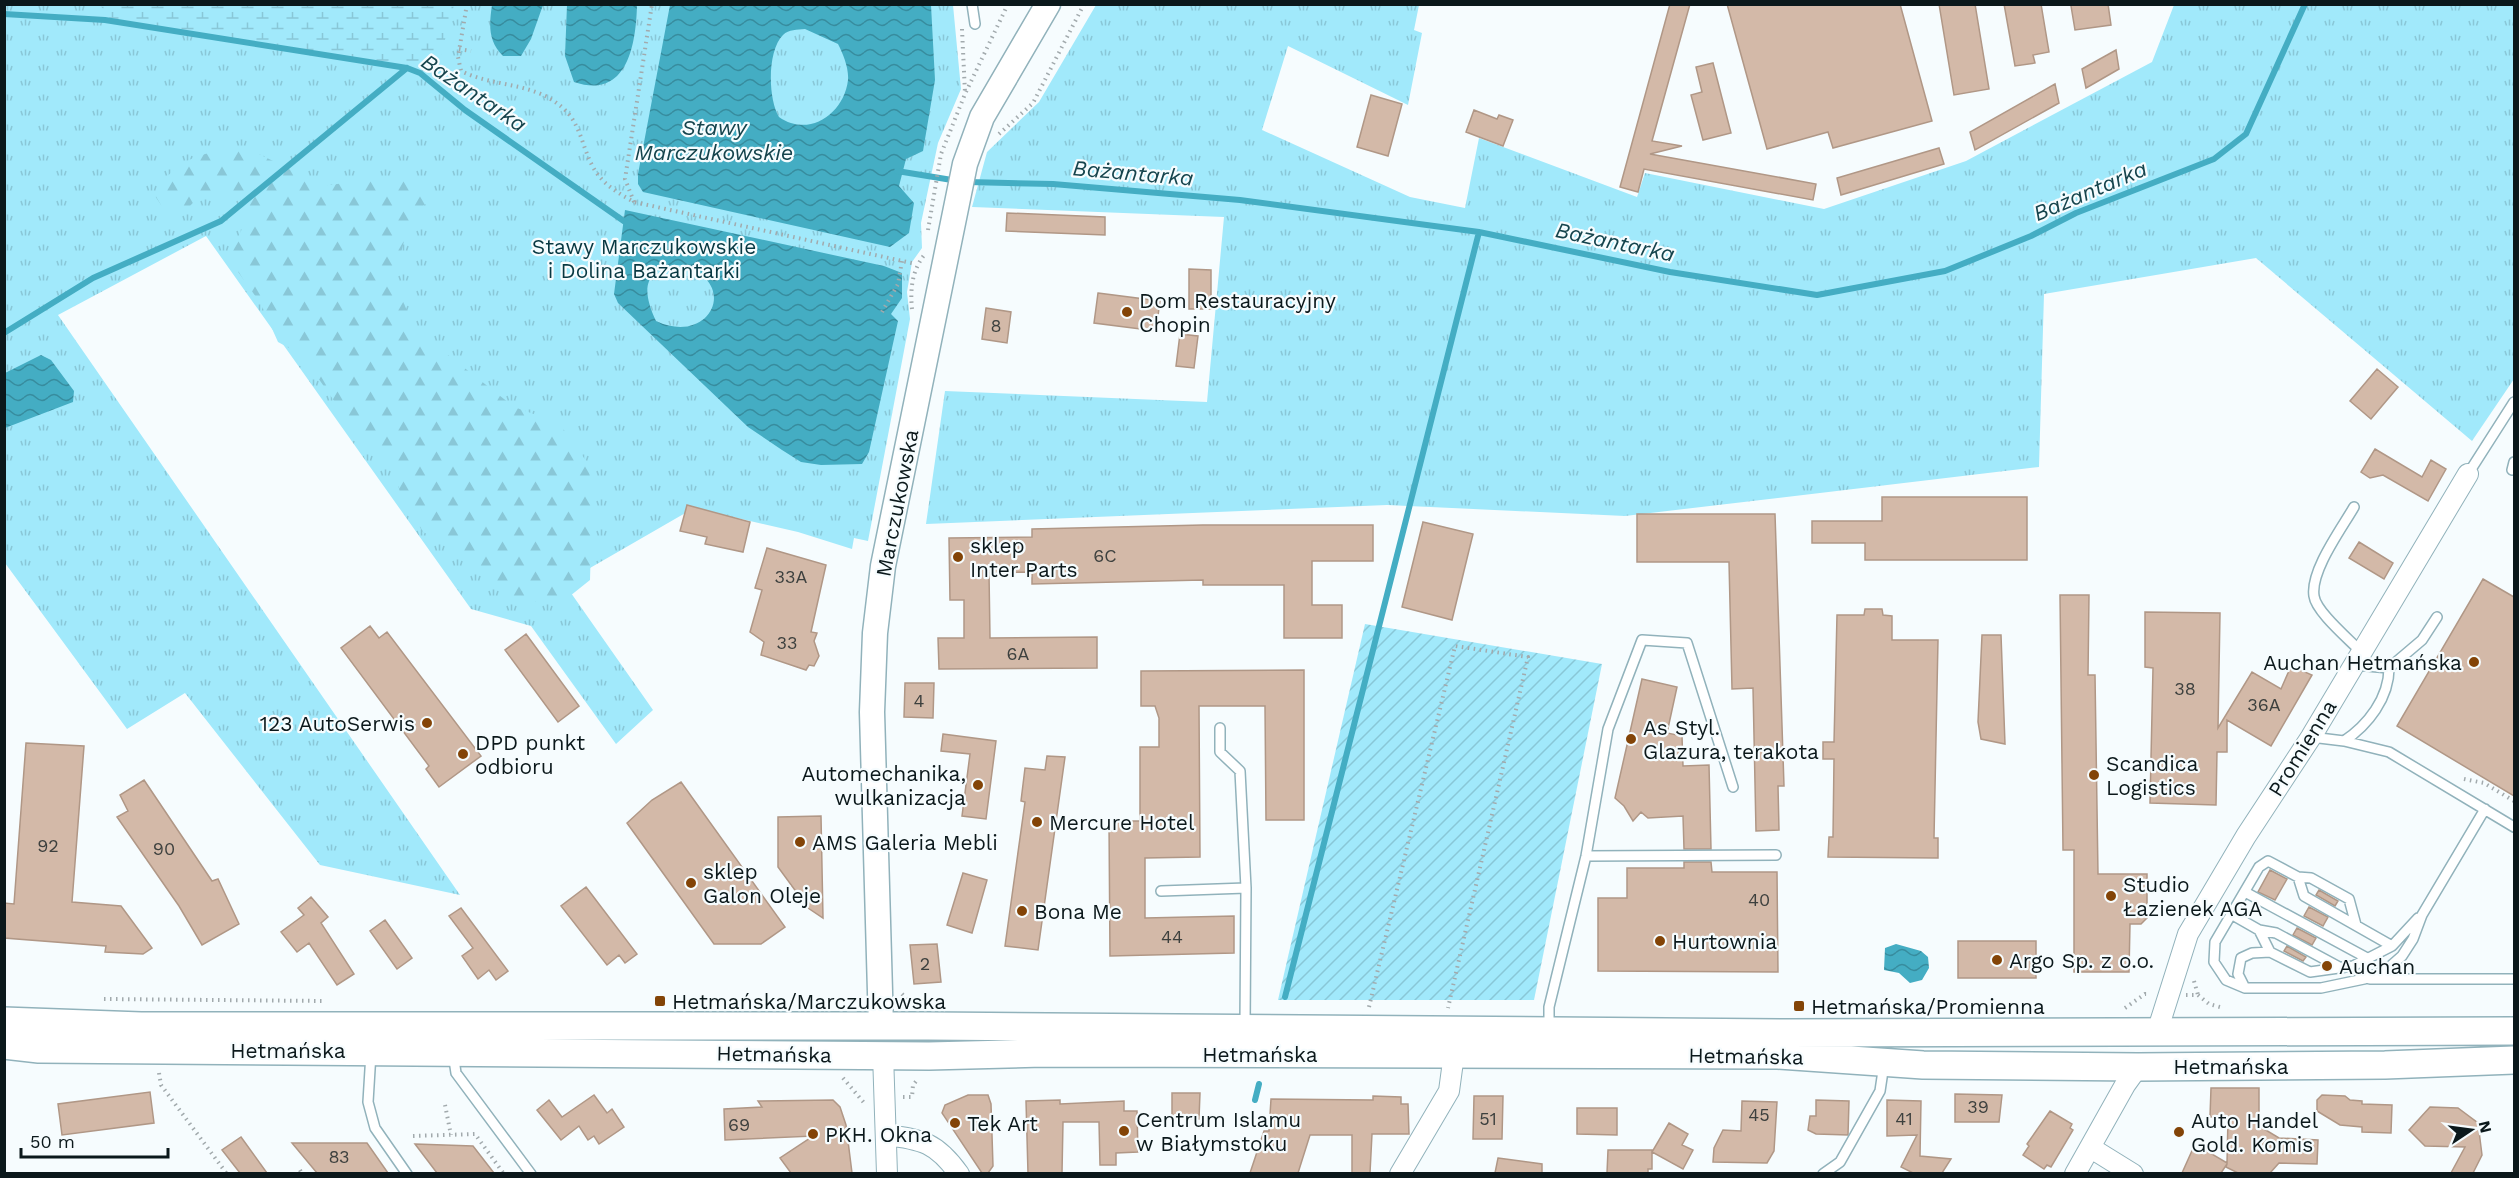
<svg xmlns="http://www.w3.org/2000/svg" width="2519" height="1178" font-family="'Work Sans',sans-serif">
<defs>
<pattern id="grass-tufts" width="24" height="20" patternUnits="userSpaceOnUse" patternTransform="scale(1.5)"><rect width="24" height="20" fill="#a1e9fb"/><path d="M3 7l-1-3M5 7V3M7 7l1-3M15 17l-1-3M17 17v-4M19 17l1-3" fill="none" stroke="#89c7d7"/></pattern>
<pattern id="forest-firs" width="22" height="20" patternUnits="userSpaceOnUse" patternTransform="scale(1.5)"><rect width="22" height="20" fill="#a1e9fb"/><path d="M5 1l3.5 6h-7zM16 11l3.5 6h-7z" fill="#89c7d7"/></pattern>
<pattern id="wetland-marsh" width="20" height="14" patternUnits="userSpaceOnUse" patternTransform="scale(1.5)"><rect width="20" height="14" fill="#a1e9fb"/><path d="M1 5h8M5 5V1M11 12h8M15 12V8" fill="none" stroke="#89c7d7"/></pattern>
<pattern id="garden-furrows" width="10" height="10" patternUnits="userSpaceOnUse" patternTransform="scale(1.5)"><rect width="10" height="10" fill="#a1e9fb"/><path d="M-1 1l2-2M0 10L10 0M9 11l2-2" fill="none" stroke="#89c7d7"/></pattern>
<pattern id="water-waves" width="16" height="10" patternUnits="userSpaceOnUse" patternTransform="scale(1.5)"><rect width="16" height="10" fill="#44adc3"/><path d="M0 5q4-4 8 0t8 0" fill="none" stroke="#378c9e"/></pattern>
</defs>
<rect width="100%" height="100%" fill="#f6fcfe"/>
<path fill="url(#grass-tufts)" d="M4,5h949l8,84 -23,54 -17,80 1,25 -10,14 -5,30 3,27 -42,222 -14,-3 -2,11 -54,-17 -104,-24 -130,75 89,127 -37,34 -85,-118 -60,-17 -265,-373 -148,79 402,580 -140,-30 -135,-172 -58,36 -122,-166z
M1096,5h323l-5,25 8,3 -14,72 -120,-59 -26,84 148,67 55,11 14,-70 158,59 8,-24 179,36 142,-48 186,-99 22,-57h340v374l-42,62 -216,-183 -212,36 -5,173 -414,49 -238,-11 -461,19 19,-133 262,11 17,-185 -252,-10 15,-55 52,-50z"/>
<path fill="url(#forest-firs)" d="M243,146l80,40 85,-12 19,12 4,15 -20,12 -17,68 21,48 99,78 45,16 30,42 3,43 -2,72 -25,20 -51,3 -65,-58 -26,-13 -16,-24 -17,-43 -39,-40 -49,-70 -24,-13 -17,-38 -32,-45 18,-42 -7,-19 -19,-7 -20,3 -11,12 -24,6 -11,-16c19,-40 48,-42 88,-50z"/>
<path fill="url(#wetland-marsh)" d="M100,5h354l-13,50 -14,22 -23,-11 -293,-46z"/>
<path fill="url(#garden-furrows)" d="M1365,624l237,40 -68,336h-256z"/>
<path fill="url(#water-waves)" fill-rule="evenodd" d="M492,5h51l-12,34 -10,17h-18c-15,-15 -14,-31 -11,-51z
M567,5h70c-1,40 -10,95 -63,77l-9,-26z
M670,5h261l4,75 -12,71 -17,8 -7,27 15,17 -5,30 -19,14 -247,-55 -5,-8v-10zM805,29l33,15c5,10 11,24 10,36 -4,34 -39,58 -69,37 -11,-18 -12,-66 4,-82 6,-6 14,-5 22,-6z
M625,210l259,56 18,7v25l-11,16 7,7 -29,131 -7,12 -41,1 -20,-3 -19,-12 -34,-23 -130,-124 -4,-9zM679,265c63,15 32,82 -23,56 -14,-30 -14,-52 23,-56z
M41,355l10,5 23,31 -1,11 -68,26v-55z
M1896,944l25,7 7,6 1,11 -7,12 -12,3 -11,-10 -15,-3 1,-22z"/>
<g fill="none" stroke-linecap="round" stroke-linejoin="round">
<path stroke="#44adc3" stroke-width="6" d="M4,14l101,6 302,48 13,5 45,37 163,114
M897,171l61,10
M968,182l85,2 187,16 239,32 191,40 147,23 128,-24 86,-35 45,-23 138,-54 32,-25 59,-130
M4,333l89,-55 128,-57 186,-153
M1285,997l194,-765
M1255,1100l4,-16"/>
</g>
<path fill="#d3b9a8" stroke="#b09786" stroke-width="1.5" d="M1670,4h20l-38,137 30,5 -32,8 166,30 -3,16 -169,-31 -6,23 -18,-5z
M1727,4h173l32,117 -99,27 -5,-16 -61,17z
M1939,4h36l14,85 -35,6z
M2004,4h37l8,48 -16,3 2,8 -20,3z
M2068,4h40l3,21 -36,5 -4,-24z
M2116,50l3,19 -33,19 -4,-19z
M1713,63l18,70 -28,7 -12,-45 11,-3 -6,-25z
M2055,84l4,19 -84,47 -5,-18z
M1371,95l31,9 -14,52 -31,-9z
M1474,110l23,9 2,-4 14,5 -10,26 -37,-14z
M1939,148l5,16 -103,31 -4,-17z
M1007,213l98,4v18l-99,-4z
M1189,269l22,1v39h-22z
M1098,293l62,8 -4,30 -62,-8z
M986,308l25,4 -4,31 -25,-4z
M1180,334l18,2 -4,32 -18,-2z
M2377,369l21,18 -27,32 -21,-18z
M2375,449l47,28 9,-17 15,9 -18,32 -45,-26 -13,3 -9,-6z
M1882,497h145v63h-162v-17h-53v-22h70z
M687,505l63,17 -7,30 -38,-8 2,-7 -27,-6z
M1637,514h138l9,272h-6l1,44 -23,1 -3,-143 -21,1 -3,-127h-92z
M1423,522l50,12 -21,86 -50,-13z
M1203,525h170v36h-61v44h30v33h-58v-53h-81v-5l-171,4v-12l-43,1 1,65 107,-1v31l-158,1 -1,-31h26v-38h-14l-1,-62 83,-1v-8z
M2359,542l34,21 -9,16 -35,-21z
M767,548l59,17 -15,67 6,1 -3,8 5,15 -5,10 -5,-1 -3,5 -45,-15 3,-13 -14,-10 12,-42 -7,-2z
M2483,579l31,18v199l-117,-70z
M2060,595h29l-1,80h7l3,199h49v44l-6,6h-11l-1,48h-55v-122h-11z
M1865,609h17l1,6 9,1v24h46l-4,198h4v20l-110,-1 1,-20h4l1,-78h-11v-17h11l3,-127h27z
M2145,612l75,1 -2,115 34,-56 29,17 10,-23 21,9 -41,71 -44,-26v32h-10l-1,53 -66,-2 3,-135 -8,-1z
M370,626l9,12 8,-6 94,124 -42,31 -13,-18 3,-3 -88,-118z
M526,634l53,72 -21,16 -53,-72z
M1982,635h19l4,109 -24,-5 -3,-17z
M1304,670v150h-38l-1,-114h-66l1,151 -55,1v60l89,-2v37l-124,3 -1,-135h31v-74h19v-29l-4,-12h-14v-35z
M1642,679l35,8 -10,46 15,3 1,30 26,-1 2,84h-27l-1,-33 -35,2 -7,-6 -8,9 -9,-15 -9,-8z
M905,683h29l-1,35 -29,-1z
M943,734l53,7 -10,78 -24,-3 8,-62 -29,-3z
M26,743l58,3 -12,156 49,4 31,42 -9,6 -38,-2 1,-6 -102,-8v-35l10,1z
M1047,756l18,1 -27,193 -33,-4 20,-144 -4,-1 4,-33 20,2z
M144,780l68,101 6,-2 21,45 -37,21 -23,-39 -62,-89 11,-6 -8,-16z
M681,782l104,145 -24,17h-47l-87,-121 25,-23z
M821,816l2,102 -15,-10 -30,-41v-50z
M1684,862h27l1,10h65l1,100 -180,-1v-73h29v-30h57z
M2270,870l17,9 -12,21 -17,-8z
M963,873l24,7 -15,53 -25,-8z
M586,887l51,67 -12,9 -6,-8 -12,10 -46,-59z
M2319,890l19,11 -3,5 -19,-11z
M311,897l17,20 -7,6 33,51 -17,11 -28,-42 -12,9 -16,-20 23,-17 -6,-7z
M2309,907l19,10 -5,9 -19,-10z
M461,908l47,63 -12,9 -7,-10 -11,9 -16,-23 11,-8 -24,-32z
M385,920l27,38 -15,11 -27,-38z
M2297,928l19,10 -4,7 -19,-10z
M1958,941h78v37h-78z
M937,944l4,38 -27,2 -4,-39z
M2287,946l19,11 -3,4 -19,-10z
M2211,1088h48v38l20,12 39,2 -1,24 -38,-1 -9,10h-32l-12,-6 1,-3 -6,9h-39l13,-29 32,19 1,-46h-18z
M150,1092l4,31 -92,12 -4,-31z
M1172,1093h28l-1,26 -27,-1z
M1955,1094l47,1 -3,27h-44z
M594,1095l13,18 5,-4 12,18 -25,17 -5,-8 -6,4 -9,-14 -18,14 -24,-30 12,-10 13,17z
M968,1095h20l3,9 2,62 -5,7h-6l-40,-60 3,-8z
M2322,1095l23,1 5,4 12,1v3l30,1 -1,28 -29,-1v-5l-22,-2 -23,-14v-11z
M1373,1096l28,1v7h7l1,30h-37l-2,39h-18v-38h-42l-12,38h-48l14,-42h5l2,-32 102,1z
M1474,1096h29l-1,43h-29z
M833,1100l7,7 6,18 6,48h-61l-11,-15 33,-22 -88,4 -1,-31 38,-2 -4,-6z
M1060,1100v4l64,-3v10h13l1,41 -22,1v12h-16l-1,-43h-36l-1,51h-34l-2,-72z
M1816,1100l33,1 -1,34 -32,-1 -8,-4 2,-14h6z
M1887,1100l34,1 -1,55 31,3 -9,14h-29l-12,-6 16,-32 -30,1z
M1742,1101l35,1 -3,49 -7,12 -54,-1 1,-14 9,-18 18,1z
M2430,1107l28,1 20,15 4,32 -9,18h-22l14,-26 -40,-1 -16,-16z
M1577,1108h40v27l-40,-1z
M2050,1111l22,13 -2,4 3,2 -22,37 -4,-2 -3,4 -21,-14 6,-9 -2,-2z
M1669,1123l19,11 -6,11 11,5 -10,19 -31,-17z
M241,1137l26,36h-27l-18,-23z
M292,1143h75l21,30h-71z
M415,1144l58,2 21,27h-57z
M1608,1150h44v19h-4v4h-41z
M1498,1158l44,6v9h-47z"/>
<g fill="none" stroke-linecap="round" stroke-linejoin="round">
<g stroke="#91b2bb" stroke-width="12">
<path id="service" d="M972,4l3,20
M2512,470l2,-8
M2468,474l46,-72
M2354,507c-12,21 -44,64 -40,89 2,16 36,44 48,57
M2355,665l34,3 33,-28 15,-23
M1220,728v24l20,19 6,117
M2311,737l33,4 45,11 125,75
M2344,741c24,-16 45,-43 45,-73
M1586,856l190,-1
M2298,877l6,19 88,50
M1161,891l85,-3 -1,138
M2245,892l122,66
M2231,914l28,16 11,22 40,20 43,-6 39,-20 26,-28
M2356,925l-7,-26 -38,-21 -13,-1 -30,-16 -9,6 -44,75 -1,20 12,18 19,8h76l43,-9 22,-9 16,-14 11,-17 9,-24 63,-106
M2259,930l17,3 65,35
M2370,979h144
M2245,988l-7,-14 3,-16 11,-5 18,-1
M1549,1029v-22l37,-151 22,-127 34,-89 45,3 46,144
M371,1053l-3,49 7,26 32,46
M453,1053l3,20 75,101
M1823,1174l17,-12 40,-71 4,-27"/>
</g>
<g stroke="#91b2bb" stroke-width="22">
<path id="minor" d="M2157,1032l31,-98 58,-98 65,-99 157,-263
M883,1054l4,120
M886,1135c36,4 51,8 73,39
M2091,1148l42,26
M1400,1174l49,-83 5,-37
M2075,1174l50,-89 13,-18"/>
</g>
<g stroke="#91b2bb" stroke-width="27">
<path id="tertiary" d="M881,1027l-9,-315 3,-79 8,-67 82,-402 17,-47 66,-113"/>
</g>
<g stroke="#91b2bb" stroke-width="30">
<path id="secondary" d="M4,1021l137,5h787l860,7 726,-2
M4,1045l35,4 890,7 114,-3 735,2 145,10 215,2 247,-2 129,-5"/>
</g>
<path stroke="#a2aaad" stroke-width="4" stroke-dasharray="1.5 4.5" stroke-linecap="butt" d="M467,4l-9,53 3,14c34,17 73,10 103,38 17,16 18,38 29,58 9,17 25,26 41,35l282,62
M962,29l3,64
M459,49l12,2
M999,134l34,-31 51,-99
M634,202l-9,-23 27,-175
M928,230l13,-76 24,-60 43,-90
M912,309c-2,-20 0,-39 13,-55
M882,312l16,-28 4,-23
M2464,779l20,4 30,18
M2194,981l4,14
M902,994l5,5 21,1v3
M2186,995h12l11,9 11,3
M104,999l221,2
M1369,1007l86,-361 73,11 -80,351
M2125,1008l20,-14h4
M159,1073l2,12 66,89
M843,1078l22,26
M903,1097h9l1,-12 5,-6
M445,1105l6,30
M413,1136l62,-2 29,40
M300,1170l2,4"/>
<use href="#service" stroke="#fff" stroke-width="9"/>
<use href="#minor" stroke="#fff" stroke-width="20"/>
<use href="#tertiary" stroke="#fff" stroke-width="24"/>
<use href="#secondary" stroke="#fff" stroke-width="27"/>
</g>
<g fill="#834407" stroke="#f6fcfe" stroke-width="2">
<circle cx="1127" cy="312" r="6"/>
<circle cx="958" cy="557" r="6"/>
<circle cx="2474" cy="662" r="6"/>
<circle cx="427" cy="723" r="6"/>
<circle cx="1631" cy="739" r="6"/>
<circle cx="463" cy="754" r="6"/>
<circle cx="2094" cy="775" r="6"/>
<circle cx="978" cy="785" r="6"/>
<circle cx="1037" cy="822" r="6"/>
<circle cx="800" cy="842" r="6"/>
<circle cx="691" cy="883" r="6"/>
<circle cx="2111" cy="896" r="6"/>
<circle cx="1022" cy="911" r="6"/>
<circle cx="1660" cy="941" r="6"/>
<circle cx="1997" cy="960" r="6"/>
<circle cx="2327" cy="966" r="6"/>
<rect x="654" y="995" width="12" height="12" rx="3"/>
<rect x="1793" y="1000" width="12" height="12" rx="3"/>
<circle cx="955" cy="1123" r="6"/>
<circle cx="1124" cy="1131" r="6"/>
<circle cx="2179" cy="1132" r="6"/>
<circle cx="813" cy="1134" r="6"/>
</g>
<g text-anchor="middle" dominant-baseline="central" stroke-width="4.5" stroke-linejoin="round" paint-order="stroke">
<g font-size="18" fill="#3d403e">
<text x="996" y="325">8</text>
<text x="1105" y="555">6C</text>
<text x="791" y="576">33A</text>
<text x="787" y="642">33</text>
<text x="1018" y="653">6A</text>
<text x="2185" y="688">38</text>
<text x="919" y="700">4</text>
<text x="2264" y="704">36A</text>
<text x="48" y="845">92</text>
<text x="164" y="848">90</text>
<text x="1759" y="899">40</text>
<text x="1172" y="936">44</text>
<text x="925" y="963">2</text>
<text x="1978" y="1106">39</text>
<text x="1759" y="1114">45</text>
<text x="1488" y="1118">51</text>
<text x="1904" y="1118">41</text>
<text x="739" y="1124">69</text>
<text x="339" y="1156">83</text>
</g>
<g font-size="21" fill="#073842" stroke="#f6fcfe">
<text x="644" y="246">Stawy Marczukowskie<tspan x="644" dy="24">i Dolina Bażantarki</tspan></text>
</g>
<g font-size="21" fill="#0b181b" stroke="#f6fcfe" text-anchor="start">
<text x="1139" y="300">Dom Restauracyjny<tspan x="1139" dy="24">Chopin</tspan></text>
<text x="970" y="545">sklep<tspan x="970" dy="24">Inter Parts</tspan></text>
<text x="2462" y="662" text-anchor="end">Auchan Hetmańska</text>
<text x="415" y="723" text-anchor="end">123 AutoSerwis</text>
<text x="1643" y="727">As Styl.<tspan x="1643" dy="24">Glazura, terakota</tspan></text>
<text x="475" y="742">DPD punkt<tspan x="475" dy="24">odbioru</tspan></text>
<text x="2106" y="763">Scandica<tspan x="2106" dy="24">Logistics</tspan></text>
<text x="966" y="773" text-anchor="end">Automechanika,<tspan x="966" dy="24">wulkanizacja</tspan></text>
<text x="1049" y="822">Mercure Hotel</text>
<text x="812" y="842">AMS Galeria Mebli</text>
<text x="703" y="871">sklep<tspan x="703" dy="24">Galon Oleje</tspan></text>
<text x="2123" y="884">Studio<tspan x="2123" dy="24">Łazienek AGA</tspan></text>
<text x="1034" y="911">Bona Me</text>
<text x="1672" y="941">Hurtownia</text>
<text x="2009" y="960">Argo Sp. z o.o.</text>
<text x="2339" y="966">Auchan</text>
<text x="672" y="1001">Hetmańska/Marczukowska</text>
<text x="1811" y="1006">Hetmańska/Promienna</text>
<text x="1136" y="1119">Centrum Islamu<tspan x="1136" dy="24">w Białymstoku</tspan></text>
<text x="2191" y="1120">Auto Handel<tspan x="2191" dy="24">Gold. Komis</tspan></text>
<text x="967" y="1123">Tek Art</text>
<text x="825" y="1134">PKH. Okna</text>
</g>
<g font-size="21" fill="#0b181b" stroke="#f6fcfe">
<text transform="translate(897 503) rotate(-79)">Marczukowska</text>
<text transform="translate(2302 748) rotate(-58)">Promienna</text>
<text x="288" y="1050">Hetmańska</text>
<text transform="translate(774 1054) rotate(1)">Hetmańska</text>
<text x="1260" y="1054">Hetmańska</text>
<text transform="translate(1746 1056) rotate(1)">Hetmańska</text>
<text x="2231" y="1066">Hetmańska</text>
</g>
<g font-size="22" font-style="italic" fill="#15444d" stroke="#f6fcfe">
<text transform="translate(474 93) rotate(34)">Bażantarka</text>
<text x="714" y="127">Stawy<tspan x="714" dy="25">Marczukowskie</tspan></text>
<text transform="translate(1133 173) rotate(5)">Bażantarka</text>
<text transform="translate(2090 191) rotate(-23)">Bażantarka</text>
<text transform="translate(1615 242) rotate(12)">Bażantarka</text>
</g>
</g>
<rect width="2519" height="1178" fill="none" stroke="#0b181b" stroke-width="12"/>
<g transform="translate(2471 1130) rotate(77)" stroke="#f6fcfe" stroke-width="4.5" paint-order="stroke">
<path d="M0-4.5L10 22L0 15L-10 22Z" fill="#0b181b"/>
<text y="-9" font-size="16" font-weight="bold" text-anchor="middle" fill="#0b181b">N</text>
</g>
<path d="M21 1148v9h147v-9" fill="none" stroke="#0b181b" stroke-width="3"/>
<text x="30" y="1148" font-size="18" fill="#0b181b" stroke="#f6fcfe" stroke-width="4.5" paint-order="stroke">50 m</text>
</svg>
